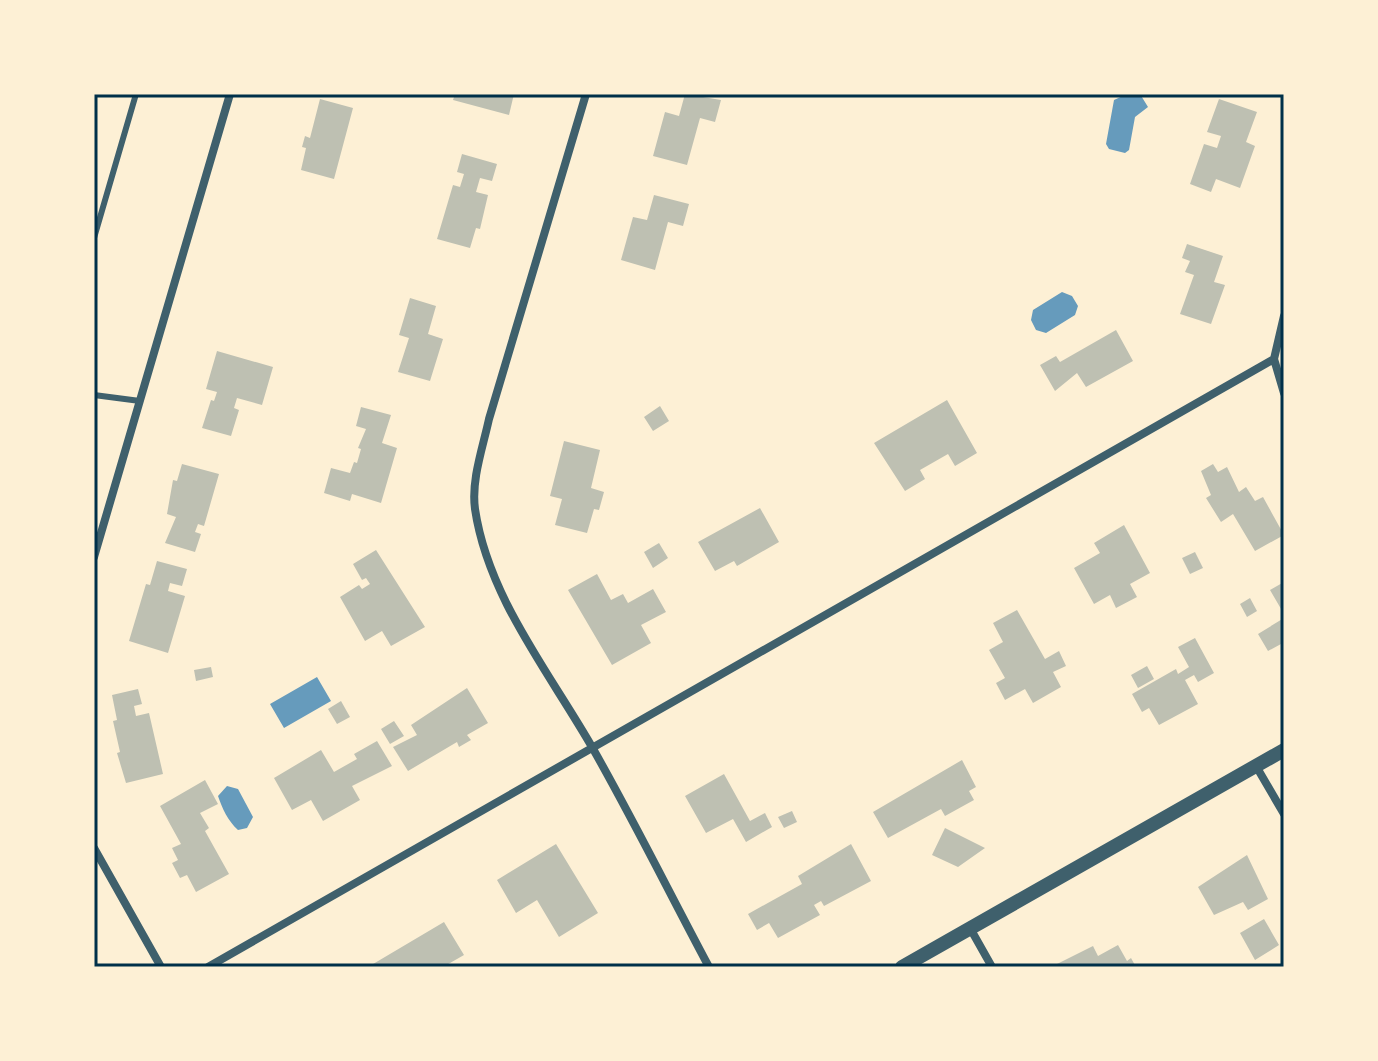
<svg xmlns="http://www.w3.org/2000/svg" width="1378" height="1061" font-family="'Source Sans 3',sans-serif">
<rect width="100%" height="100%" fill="#fdf0d5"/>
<path fill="#669bbc" d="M1127,94h13l8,13 -13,10 -6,33 -4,3 -16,-4 -3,-5 8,-44z
M1062,292l10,4 6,10 -3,9 -29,18 -10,-3 -5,-10 2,-10z
M317,677l14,24 -47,27 -14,-24z
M227,786l11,3 15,28 -6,11 -9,2c-10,-9 -16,-22 -20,-34z"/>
<path fill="#bec0b2" d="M455,94h59l-5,21 -56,-15z
M685,94l36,6 -6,22 -15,-4 -13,47 -34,-9 12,-44 14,4z
M320,99l33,9 -19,71 -33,-9 5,-22 -4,-1 3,-11 5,2z
M1219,99l38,13 -11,30 9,4 -15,42 -24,-9 -5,13 -21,-8 14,-40 13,4 4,-12 -14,-4z
M462,154l35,10 -5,17 -12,-3 -4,14 12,3 -8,34 -4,-1 -6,20 -33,-9 16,-54 7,2 4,-13 -7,-2z
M654,195l35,9 -6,22 -15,-4 -13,48 -34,-10 12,-43 14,3z
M1187,244l36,12 -9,26 11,3 -14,39 -31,-10 14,-39 -9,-3 5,-11 -8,-3z
M410,298l26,8 -8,28 15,5 -13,42 -32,-9 11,-34 -10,-3z
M1116,330l17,31 -47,26 -9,-14 -22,18 -15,-26 16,-9 4,6z
M217,351l56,16 -11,38 -25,-7 -3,10 5,2 -8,26 -29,-8 9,-28 3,1 3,-9 -11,-3z
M947,400l30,53 -22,13 -7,-12 -28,16 5,9 -20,12 -31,-48z
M660,406l9,15 -16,10 -9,-14z
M361,407l30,8 -9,28 15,5 -16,55 -29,-9 -2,7 -26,-8 7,-25 19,5 4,-11 3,1 4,-14 -3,-1 8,-19 -10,-3z
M564,441l36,9 -9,38 13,4 -5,18 -5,-1 -7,24 -32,-8 7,-26 -12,-3z
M182,464l37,10 -15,52 -6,-2 -3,8 6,2 -6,18 -30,-9 11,-26 -9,-3 6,-34 4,1z
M1213,464l5,8 9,-5 12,25 7,-5 9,14 8,-4 21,38 -29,16 -22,-37 -12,8 -15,-24 5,-3 -10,-24z
M760,508l19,34 -42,24 -3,-5 -19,10 -17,-29z
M1124,525l26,48 -20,11 7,13 -21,11 -6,-13 -16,9 -20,-36 26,-15 -6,-10z
M659,543l9,15 -15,10 -9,-16z
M376,550l49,77 -34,19 -9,-15 -17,10 -25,-44 19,-12 3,4 8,-5 -4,-6 -4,2 -9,-16z
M1195,552l8,16 -13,6 -8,-16z
M157,561l30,8 -5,17 -12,-3 -2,8 17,5 -17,57 -39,-12 17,-57 4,1z
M597,574l14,26 12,-6 5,9 25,-14 13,23 -25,13 10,18 -39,22 -44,-75z
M1284,582v32l-14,-24z
M1250,598l7,13 -10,6 -7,-13z
M1017,610l28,49 14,-8 7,15 -13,6 8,15 -28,16 -8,-14 -20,11 -9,-17 9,-5 -16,-28 14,-8 -10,-19z
M1284,618v30l-3,-4 -13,7 -10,-17z
M1195,638l19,35 -16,9 -4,-7 -9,5 13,24 -39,21 -10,-17 -7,4 -10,-18 44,-25 2,5 11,-7 -11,-20z
M1147,666l7,13 -16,9 -7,-13z
M211,667l2,10 -17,4 -2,-11z
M467,688l21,35 -21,12 4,5 -12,7 -2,-5 -49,29 -15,-24 24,-12 -6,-10z
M138,689l4,15 -8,2 2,10 13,-3 14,61 -37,9 -9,-30 3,-1 -7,-31 4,-1 -5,-25z
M341,701l9,16 -13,7 -9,-15z
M394,721l10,15 -14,8 -9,-15z
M377,741l15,25 -40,20 8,14 -37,21 -12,-21 -19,10 -18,-32 47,-28 13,22 23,-13 -3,-5z
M962,760l14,27 -7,4 5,9 -29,16 -4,-7 -53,29 -15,-26z
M724,774l26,47 15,-8 7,14 -26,15 -13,-23 -27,14 -21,-37z
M205,780l13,24 -18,9 9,15 -4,3 24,43 -33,18 -9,-17 -7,3 -8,-15 6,-3 -6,-12 9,-4 -21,-38z
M792,811l5,11 -13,6 -6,-11z
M945,828l40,20 -27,19 -26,-12z
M556,844l42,69 -39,24 -22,-37 -21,13 -19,-33z
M851,844l20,37 -47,25 -3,-5 -7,4 6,10 -42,23 -9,-15 -12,7 -9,-16 54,-30 -4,-8z
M1247,855l21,44 -20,11 -5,-8 -29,13 -16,-28z
M1264,919l15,26 -24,15 -15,-27z
M444,922l20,33 -21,12h-75z
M1118,945l9,16 4,-3 5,9h-85l42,-21 5,10z"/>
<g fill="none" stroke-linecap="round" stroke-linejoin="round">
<path stroke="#3f606c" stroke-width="6" d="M94,238l42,-144
M94,395l46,6"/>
<path stroke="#3f606c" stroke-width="8" d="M586,94l-97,325c-6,28 -18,61 -14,90 13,88 74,163 117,238 41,72 78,147 117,220
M1284,316l-10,43 10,34
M94,557l136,-463
M1256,766l28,48
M94,848l67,119
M970,928l22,39
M208,967l1066,-608"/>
<path stroke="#3f606c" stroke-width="14" d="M902,967l382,-217"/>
</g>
<rect width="1378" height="1061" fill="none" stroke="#fdf0d5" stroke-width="192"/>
<rect x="96" y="96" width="1186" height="869" fill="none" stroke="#003049" stroke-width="3"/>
</svg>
